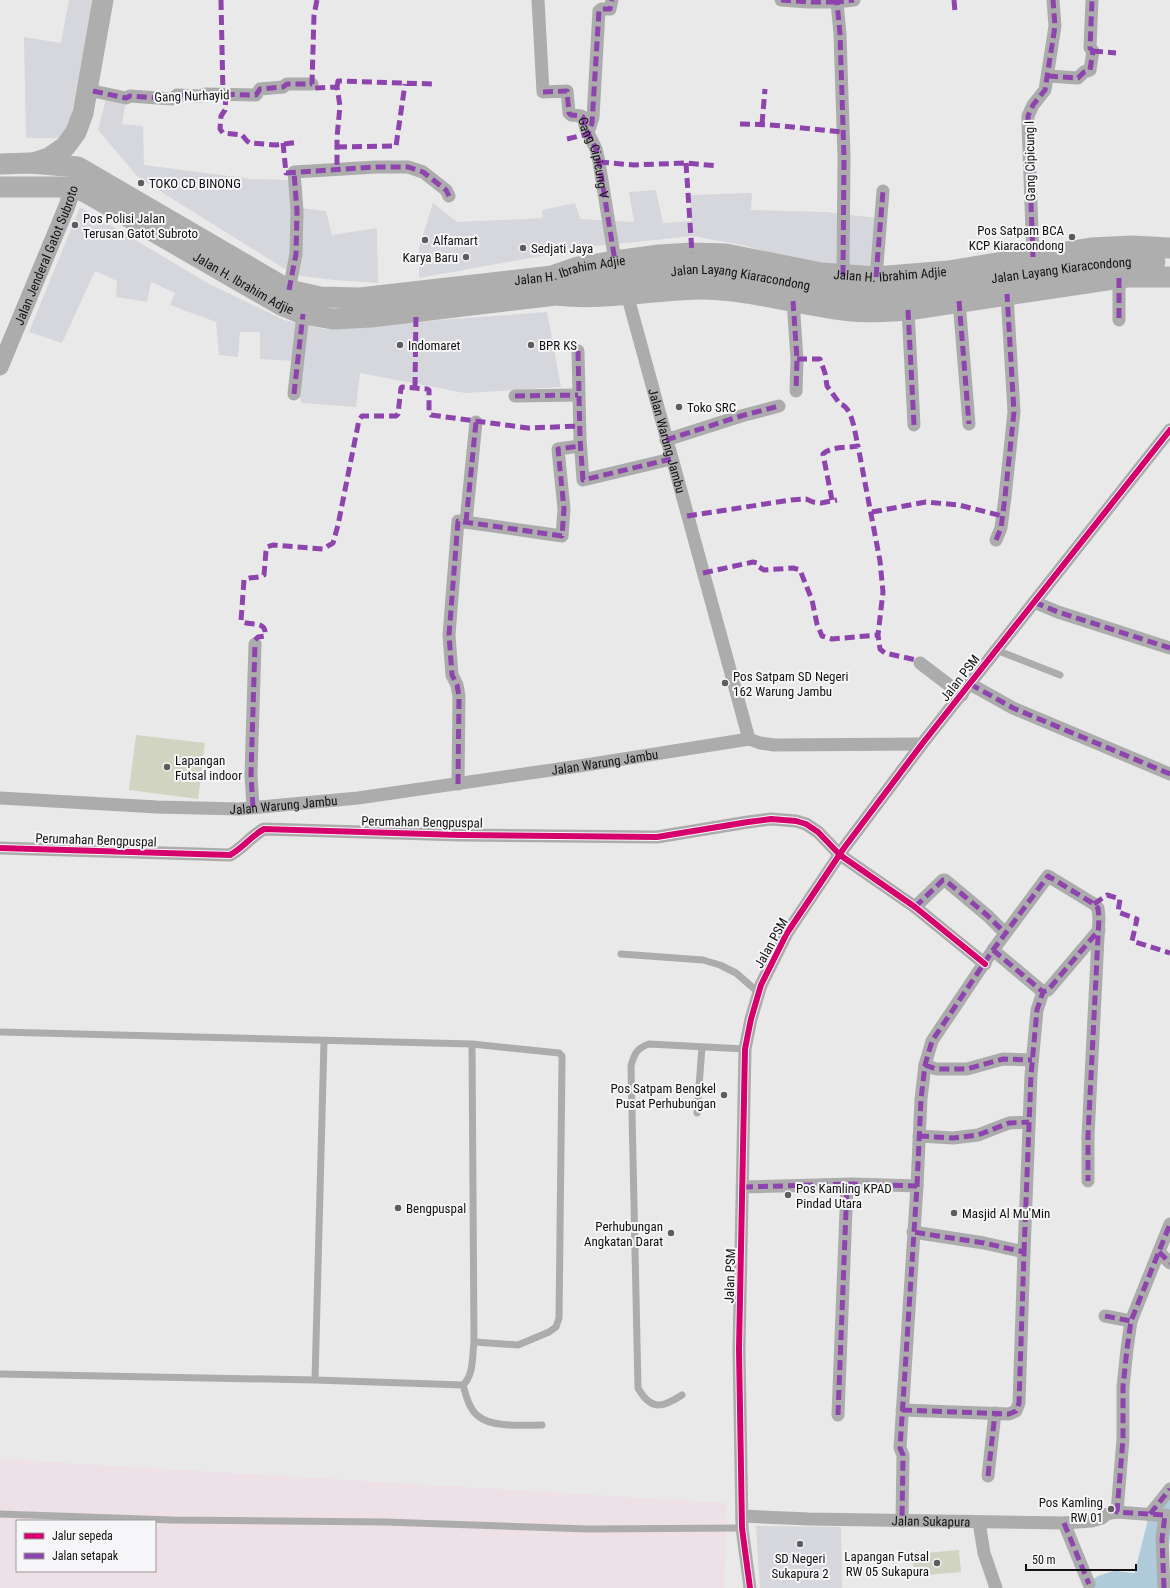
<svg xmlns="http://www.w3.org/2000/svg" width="1170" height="1588" font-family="'Roboto Condensed',sans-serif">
<rect width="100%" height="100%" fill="#e9e9ea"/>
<path fill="#d6d7dc" d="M69,0h24l-24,127 -3,8 -10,3h-30l-2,-101 37,6z
M107,95l19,6 -4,23 21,2 1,39 108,14 40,1v27l34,4 6,24 45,-7 1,55 -43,-3 -33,-4 -17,-7 -146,-91 -41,-48z
M656,190l7,33 28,-2 -1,-26 62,-2 -1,17 75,2 51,6 -4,55 -72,-12 -59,-16 -49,-9 -97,10 -177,32v-30l14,-45 24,19 86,-4 -1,-8 33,-7 5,16 54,3 -5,-30z
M80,207l129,77 75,36 39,9 224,-17 14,75 -96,6 -105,-20 -4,34 -55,-4 -6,-42 -35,-2v-27h-20l-2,25 -19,-2 -3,-33 -46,-17 5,-12 -24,-11 -4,20 -31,-5 1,-16 -22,-10 -33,72 -33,-11z
M756,1526l85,1 1,61h-82z"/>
<path fill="#ede0e6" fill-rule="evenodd" d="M0,1459l727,44 -3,85h-724zM17,1521h138v50h-138z"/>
<path fill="#d1d4c0" d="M136,735l69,8 -7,56 -69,-9z
M959,1550l2,22 -47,4 -2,-22z"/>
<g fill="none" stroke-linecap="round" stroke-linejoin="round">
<path stroke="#b0cbda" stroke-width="26" d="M1103,1588l12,-4 24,3 7,-6 17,-68 7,-13"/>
<path stroke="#adacad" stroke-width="7" d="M996,650l64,25
M621,954l82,6 17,5 16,8 23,20
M0,1032l472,12 87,9 3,3v5l-3,257 -3,9 -7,5 -31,13 -44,-3
M697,1113l5,-66
M0,1374l315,6 148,5c11,-10 9,-28 11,-43l-2,-298
M315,1380l9,-339
M463,1385c3,10 6,24 15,31 14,12 46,9 64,9
M682,1395c-20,13 -31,16 -44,-7l-7,-322c3,-12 6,-18 18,-22l96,5
M0,1514l172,6 213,2 203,7 154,-1"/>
<g stroke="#adacad" stroke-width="13">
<path id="s1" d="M538,0l5,92 24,-1 2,22 2,2 10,1 2,1 3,12 10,20 3,13 16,99"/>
<path d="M781,0l27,2h29"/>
<path d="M1048,76l30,2 6,-6 6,-2 3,-19 -3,-3 2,-48"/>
<path d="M93,91l33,7 4,-2 42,3 5,-4 24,1 4,-2 51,1 4,-6 23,-2 4,-3h25"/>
<path d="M588,133l5,-16 6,-106 3,-2h8l2,-9"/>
<path d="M1033,257l-5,-133v-8l5,-11 12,-15 10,-64 -2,-26"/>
<path d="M843,275l1,-118 -4,-123 -3,-32 17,-2"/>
<path d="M876,277l7,-86"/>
<path d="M1119,278v42"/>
<path d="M289,290l7,-36 1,-43 -3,-39 82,-5h32l15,5 23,18 3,6"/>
<path id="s2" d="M627,294l122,445"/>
<path d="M793,301l4,58 -1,32"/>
<path d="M959,301l10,123"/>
<path d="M908,310l6,115"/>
<path d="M578,351l2,88 3,41 88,-21"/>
<path d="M294,394l9,-80"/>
<path d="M515,396l63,-1"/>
<path d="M666,440l75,-24 38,-10"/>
<path d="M466,522l10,-100"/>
<path d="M996,540l5,-12 4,-31 9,-85 -7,-118"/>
<path d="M1034,602l24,10 112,36"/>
<path d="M920,663l42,32"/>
<path d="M970,684l43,24 157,66"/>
<path d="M749,739l11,4 14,2 148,-1"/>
<path d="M458,784l1,-88 -2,-11 -5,-10 -3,-40 9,-114 104,15 2,-27 -6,-60 22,-3"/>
<path id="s3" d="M0,798l157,9 82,2 119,-11 228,-33 163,-26"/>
<path d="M253,807l-2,-32 4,-131"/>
<path d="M0,848l230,7c13,-7 21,-19 34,-26l196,6 197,2 91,-15 23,-3 25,2 10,3 12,8 22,23 75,52 70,57"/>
<path d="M915,907l28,-27h2l43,36 17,17"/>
<path d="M993,950l50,42"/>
<path d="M925,1065l11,4h31l36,-10 29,1"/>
<path d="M919,1136l34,2 25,-3 31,-12 20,-1"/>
<path d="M917,1186l4,-87 4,-34 7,-24 61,-91 55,-74 46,28 4,4 1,10 -11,218v45"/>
<path d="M743,1187l110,-3 64,2 -17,262 3,7 -1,66"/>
<path d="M1024,1252l7,-177 6,-65 6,-18 5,-2 51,-60"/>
<path d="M1159,1252l11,11"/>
<path d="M1105,1316l26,5"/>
<path d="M902,1410l107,4 7,-3 3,-8 5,-151 -40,-9 -71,-11"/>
<path d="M838,1415l9,-230"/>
<path d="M988,1476l7,-63"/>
<path d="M1117,1512l6,-73v-52l4,-38 4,-28 39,-97"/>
<path d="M1150,1514l20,-25"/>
<path id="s4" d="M742,1516l67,3 255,4 28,-2 10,-3 5,-4 10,-2 53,4"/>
<path d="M979,1522l5,31 12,35"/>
<path d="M1064,1523l25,61"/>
<path d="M750,1588l-8,-60 -3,-179 6,-300 6,-30 10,-34 26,-52 57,-85 78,-104 248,-314"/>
<path d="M1164,1588l-2,-49 3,-24"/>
</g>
<path stroke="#adacad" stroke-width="17" id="s5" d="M0,367l67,-161 6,-19"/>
<g stroke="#aeaeae" stroke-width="21">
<path d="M33,163l16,-5 16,-11 11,-15 7,-19 20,-113"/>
<path id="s6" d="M0,164l30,-1 48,4 211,123 31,7 40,1 192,-22 26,-9 37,-6 44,-6 33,-2 34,1 95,19 55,4 72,-6 143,-23 41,-2 38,2"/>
<path id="s7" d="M0,187h73l12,5 196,113 22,9 30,5 38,-2 185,-22c49,6 99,-6 148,-6 50,1 98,17 147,22 19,2 38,0 57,-1l219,-33h43"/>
<path id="s8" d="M562,277l34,4 94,-12h29l139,25 29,-1 207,-29 41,-3 20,1"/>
</g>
<path stroke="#8e44ad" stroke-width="5" stroke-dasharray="10 5" stroke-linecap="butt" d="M221,0l2,95
M317,0l-3,15 -2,69 2,4 23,-1 3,19 -3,31v34
M781,0l27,2h29
M954,0l1,12
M1093,51l23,2
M1048,76l30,2 6,-6 6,-2 3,-19 -3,-3 2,-48
M337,87l1,-6 97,3
M93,91l33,7 4,-2 42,3 5,-4 24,1 4,-2 51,1 4,-6 23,-2 4,-3h25
M543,92l24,-1 2,22 2,2 10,1 2,1 3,12 10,20 3,13 16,99
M226,95l-1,15 -4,6 -1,13 3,4 19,2 5,6 3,2 26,2 23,-3
M740,124c34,0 69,5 103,8
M762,124l3,-35
M567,139l21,-5 4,-11 7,-112 3,-2h8l2,-9
M283,143l3,30 90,-6h32l15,5 23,18 3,6
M337,147l59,-1 9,-62
M599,162l35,3 52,-2 32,3
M686,163l6,90
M1033,257l-5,-133v-8l5,-11 12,-15 10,-64 -2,-26
M843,275l1,-118 -4,-123 -3,-32 17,-2
M876,277l7,-86
M1119,278v42
M289,290l7,-36 1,-43 -3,-39
M793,301l4,58 -1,32
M959,301l10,123
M908,310l6,115
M578,351l2,88 3,41 88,-21
M797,359h23l5,14 2,13 13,18c13,3 15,31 18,42
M415,387l1,-75
M294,394l9,-80
M515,396l63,-1
M666,440l75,-24 38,-10
M832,500l-9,-46c8,-8 24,-6 35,-8l22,115 3,31 -5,43 2,14 5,4 31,7
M872,512l54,-10 33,3 43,11
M687,516l104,-16 15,-1 7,3 8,1 16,-3
M466,522l10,-100
M996,540l5,-12 4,-31 9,-85 -7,-118
M703,573l50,-11 4,1 2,4 5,3 29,-2 7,2 12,30 5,24 5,12 10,3 46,-4
M1034,602l24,10 112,36
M255,640l3,-3 7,-1c2,-17 -15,-9 -24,-15l3,-41c7,-4 14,-1 20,-5l2,-24 1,-4 6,-2 50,4 10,-6 5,-18 21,-105 3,-4h34l2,-2 3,-26 1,-1 25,2 2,1v21l2,4 97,13 51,-2
M970,684l43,24 157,66
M458,784l1,-88 -2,-11 -5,-10 -3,-40 9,-114 104,15 2,-27 -6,-60 22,-3
M253,807l-2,-32 4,-131
M1094,904l13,-9 13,4 -2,13 19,7 -5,22 38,12
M915,907l28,-27h2l43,36 17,17
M993,950l50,42
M925,1065l11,4h31l36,-10 29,1
M919,1136l34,2 25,-3 31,-12 20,-1
M917,1186l4,-87 4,-34 7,-24 61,-91 55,-74 46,28 4,4 1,10 -11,218v45
M743,1187l110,-3 64,2 -17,262 3,7 -1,66
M1024,1252l7,-177 6,-65 6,-18 5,-2 51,-60
M1159,1252l11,11
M1105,1316l26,5
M902,1410l107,4 7,-3 3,-8 5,-151 -40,-9 -71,-11
M838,1415l9,-230
M988,1476l7,-63
M1150,1514l20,-25
M1163,1515l-46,-3 6,-73v-52l4,-38 4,-28 39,-97
M1064,1523l25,61
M1164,1588l-2,-49 3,-24"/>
<g stroke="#f6f6f8" stroke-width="8">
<path id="cycleway" d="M0,848l230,7c13,-7 21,-19 34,-26l196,6 197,2 91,-15 23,-3 25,2 10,3 12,8 22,23 75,52 70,57
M750,1588l-8,-60 -3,-179 6,-300 6,-30 10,-34 26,-52 57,-85 78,-104 248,-314"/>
</g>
<use href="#cycleway" stroke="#d6006c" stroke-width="6"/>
</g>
<g fill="#5d5d5e" stroke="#f6f6f8" stroke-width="1.5">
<circle cx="141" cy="183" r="4"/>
<circle cx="75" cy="225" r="4"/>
<circle cx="1072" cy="237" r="4"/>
<circle cx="425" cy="240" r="4"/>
<circle cx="523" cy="248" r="4"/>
<circle cx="466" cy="257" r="4"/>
<circle cx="400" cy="345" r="4"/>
<circle cx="531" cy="345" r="4"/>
<circle cx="679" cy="407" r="4"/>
<circle cx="725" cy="683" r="4"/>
<circle cx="167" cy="767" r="4"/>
<circle cx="724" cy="1095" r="4"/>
<circle cx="788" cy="1195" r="4"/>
<circle cx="398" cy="1208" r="4"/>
<circle cx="954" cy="1213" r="4"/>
<circle cx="671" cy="1233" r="4"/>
<circle cx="1111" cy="1509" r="4"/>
<circle cx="800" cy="1544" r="4"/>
<circle cx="937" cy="1563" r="4"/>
</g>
<g text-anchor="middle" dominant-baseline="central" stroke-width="4" stroke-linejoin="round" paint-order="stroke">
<g font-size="13" fill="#121212" stroke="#f6f6f8">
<text transform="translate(192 96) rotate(-2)">Gang Nurhayid</text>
<text stroke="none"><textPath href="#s1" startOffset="196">Gang Cipicung V</textPath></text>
<text transform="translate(1030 161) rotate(-91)">Gang Cipicung I</text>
<text stroke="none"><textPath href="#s5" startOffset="121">Jalan Jenderal Gatot Subroto</textPath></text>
<text stroke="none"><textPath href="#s6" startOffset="606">Jalan H. Ibrahim Adjie</textPath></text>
<text stroke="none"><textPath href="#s8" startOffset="504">Jalan Layang Kiaracondong</textPath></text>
<text stroke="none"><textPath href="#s6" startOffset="930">Jalan H. Ibrahim Adjie</textPath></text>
<text stroke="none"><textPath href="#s8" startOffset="180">Jalan Layang Kiaracondong</textPath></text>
<text stroke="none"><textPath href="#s7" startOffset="269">Jalan H. Ibrahim Adjie</textPath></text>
<text stroke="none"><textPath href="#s2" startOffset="152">Jalan Warung Jambu</textPath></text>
<text transform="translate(960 678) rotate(-52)">Jalan PSM</text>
<text stroke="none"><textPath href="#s3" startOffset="608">Jalan Warung Jambu</textPath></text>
<text stroke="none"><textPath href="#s3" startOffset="284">Jalan Warung Jambu</textPath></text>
<text transform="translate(422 822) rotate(1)">Perumahan Bengpuspal</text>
<text transform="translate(96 840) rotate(2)">Perumahan Bengpuspal</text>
<text transform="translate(771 943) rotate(-61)">Jalan PSM</text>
<text transform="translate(730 1276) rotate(-88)">Jalan PSM</text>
<text stroke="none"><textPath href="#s4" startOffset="189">Jalan Sukapura</textPath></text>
</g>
<g font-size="13" fill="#121212" stroke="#f6f6f8" text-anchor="start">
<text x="149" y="183">TOKO CD BINONG</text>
<text x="83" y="218">Pos Polisi Jalan<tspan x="83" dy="15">Terusan Gatot Subroto</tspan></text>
<text x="1064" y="230" text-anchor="end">Pos Satpam BCA<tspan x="1064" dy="15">KCP Kiaracondong</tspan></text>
<text x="433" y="240">Alfamart</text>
<text x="531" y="248">Sedjati Jaya</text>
<text x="458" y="257" text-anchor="end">Karya Baru</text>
<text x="408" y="345">Indomaret</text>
<text x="539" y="345">BPR KS</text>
<text x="687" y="407">Toko SRC</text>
<text x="733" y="676">Pos Satpam SD Negeri<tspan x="733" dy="15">162 Warung Jambu</tspan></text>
<text x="175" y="760">Lapangan<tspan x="175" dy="15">Futsal indoor</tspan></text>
<text x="716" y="1088" text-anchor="end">Pos Satpam Bengkel<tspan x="716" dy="15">Pusat Perhubungan</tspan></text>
<text x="796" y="1188">Pos Kamling KPAD<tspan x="796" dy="15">Pindad Utara</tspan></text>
<text x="406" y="1208">Bengpuspal</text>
<text x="962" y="1213">Masjid Al Mu'Min</text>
<text x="663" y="1226" text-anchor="end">Perhubungan<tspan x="663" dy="15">Angkatan Darat</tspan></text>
<text x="1103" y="1502" text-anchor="end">Pos Kamling<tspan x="1103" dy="15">RW 01</tspan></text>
<text x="929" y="1556" text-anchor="end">Lapangan Futsal<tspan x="929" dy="15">RW 05 Sukapura</tspan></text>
<text x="800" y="1558" text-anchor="middle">SD Negeri<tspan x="800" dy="15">Sukapura 2</tspan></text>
</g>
</g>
<rect x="16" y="1520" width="140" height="52" fill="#f6f6f8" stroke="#9b9b9c"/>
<rect x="24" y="1533" width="20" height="6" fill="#d6006c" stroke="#9b9b9c"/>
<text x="52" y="1540" font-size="12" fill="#121212">Jalur sepeda</text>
<rect x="24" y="1553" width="20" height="6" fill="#8e44ad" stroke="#9b9b9c"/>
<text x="52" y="1560" font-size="12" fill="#121212">Jalan setapak</text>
<path d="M1026 1564v6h110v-6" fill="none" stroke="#121212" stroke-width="2"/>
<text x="1032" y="1564" font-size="12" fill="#121212" stroke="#f6f6f8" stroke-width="3" paint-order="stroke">50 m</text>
</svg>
